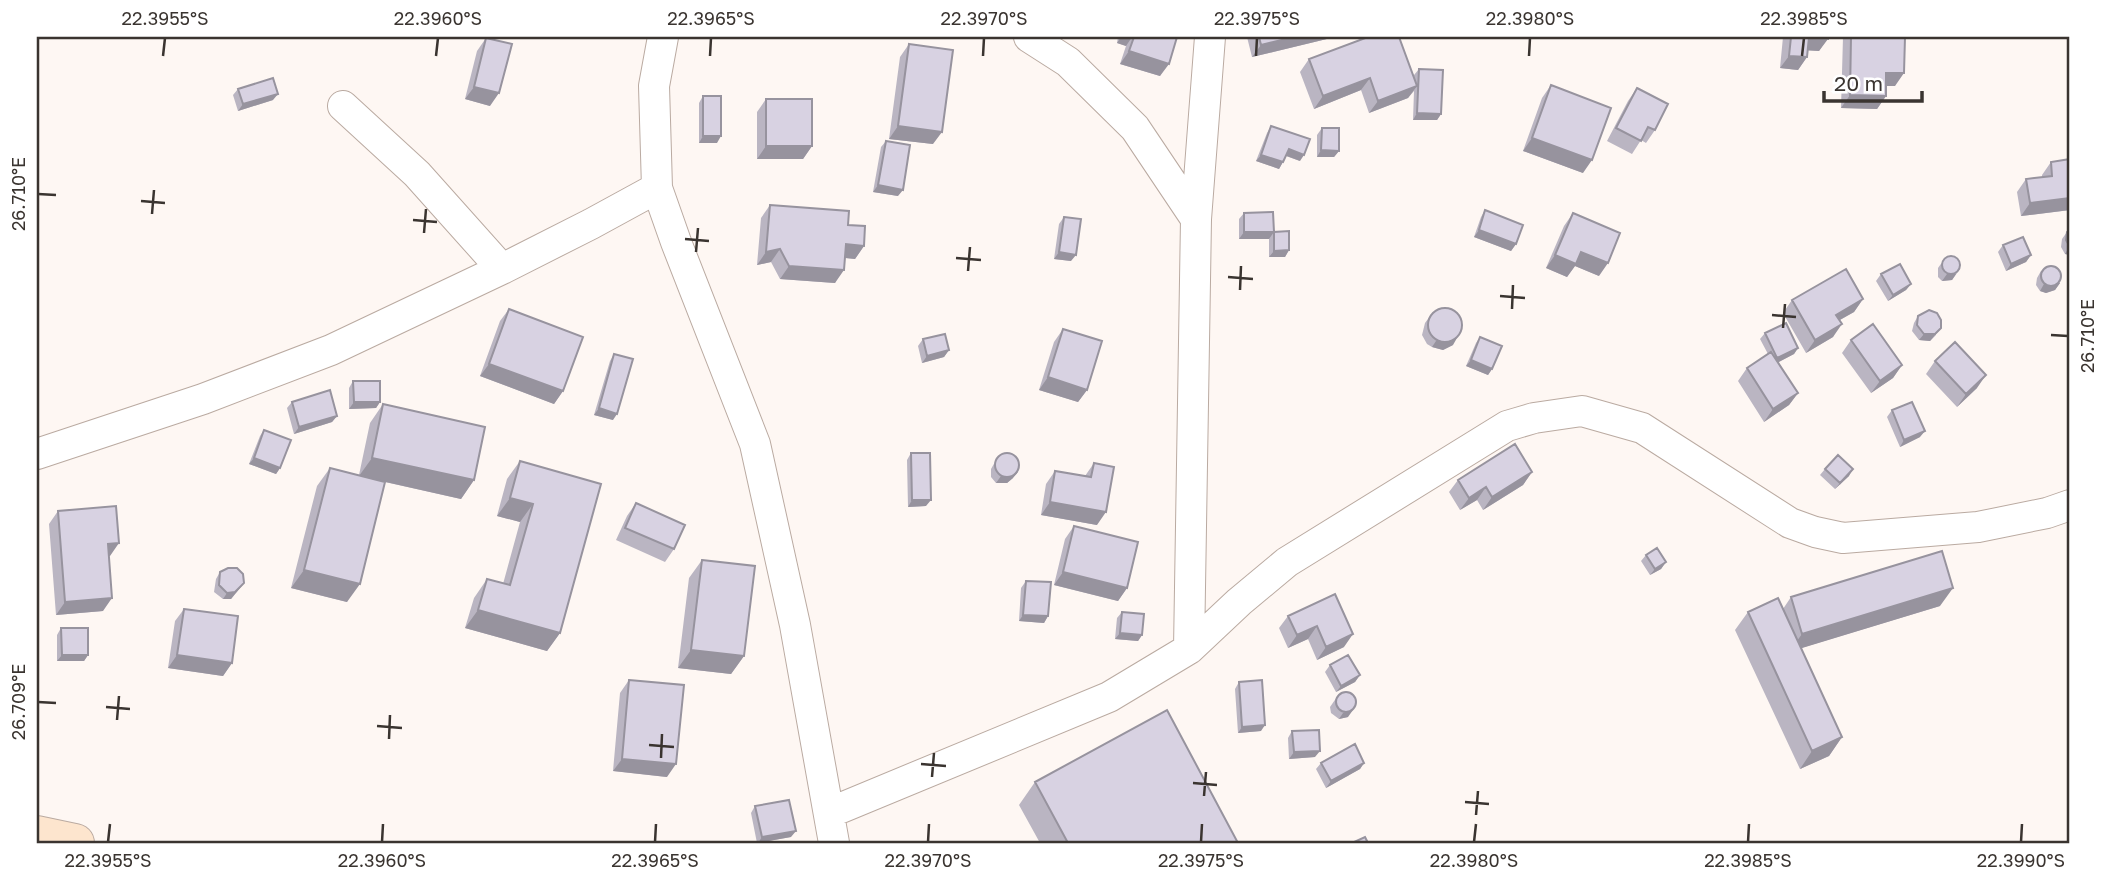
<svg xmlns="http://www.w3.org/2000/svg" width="2107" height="880" font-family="'Golos Text',sans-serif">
<rect width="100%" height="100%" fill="#fef7f3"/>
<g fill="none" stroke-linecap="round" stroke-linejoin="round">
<g stroke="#baaaa1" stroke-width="32">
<path id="street" d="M663,37l-9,49 3,102 19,54 79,202 40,181 39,218
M1029,37l39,25 67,66 61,91
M343,106l74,68 85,95
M37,454l166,-55 128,-49 171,-81 89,-45 66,-36
M1189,649l7,-430 14,-182
M829,813l280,-116 80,-48 50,-47 48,-40 220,-136 27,-8 48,-7 60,17 148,95 25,9 28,6 135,-11 69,-14 23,-8"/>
</g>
<g stroke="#baaaa1" stroke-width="40">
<path id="secondary" d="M37,835l38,8"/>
</g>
<use href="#street" stroke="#fff" stroke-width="30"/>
<use href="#secondary" stroke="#fde5ce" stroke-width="38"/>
</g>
<path fill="#bab5c2" d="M1118,37h59l-17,39 -40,-12 6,-18 -9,-3z
M1247,37h88l-83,20z
M1783,37h45l-9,14 -12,-1v7l-9,13 -18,-2z
M1843,37h62l-10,49h-9v10l-9,13 -36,-1z
M486,38l4,68 -25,-7 12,-48z
M909,44l24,100 -44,-5 11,-82z
M1309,59l105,18v-2l5,-6 22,45 -4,6h-24l1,-29 -6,7 -39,15 -8,-23 -47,19 -14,-37z
M1551,85l32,88 -60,-22 19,-53z
M1637,88l18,42 -9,13 -5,-3 -9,14 -25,-13 21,-40z
M238,89l35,11 -35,11 -5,-16z
M703,96l14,47h-18v-40z
M766,99l46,47 -9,13h-46v-47z
M1271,126l29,35 -14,-5 -7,13 -23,-8 11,-28z
M1322,128l17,23 -5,6h-17v-22z
M886,141l12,55 -25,-4 8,-45z
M2070,159v51l-49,6 -4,-24 9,-13 16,-1v-3l9,-13z
M770,205l94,41 -9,13 -10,-1 -10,25 -55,-4 -9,-17 -14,3 4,-47z
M1485,210l31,34 -5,7 -37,-14 7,-20z
M1244,213l30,19 15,18 -4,7h-16v-18h-30v-20z
M1573,213l26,63 -24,-10 -8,11 -21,-9 18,-42z
M1064,217l7,44 -17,-2 5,-35z
M2070,230v25l-5,-1 -4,-7 1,-8 5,-7z
M2003,245l28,10 -5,7 -20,9 -8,-19z
M1943,261l17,8 -8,11 -10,1 -4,-4v-9z
M2041,271l19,12 -5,7 -9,3 -6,-2 -4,-6 1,-7z
M1881,274l30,10 -5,6 -18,11 -12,-20z
M1863,299l-9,13 -14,8 -7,17 -27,16 -23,-40 9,-13z
M509,309l54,82 -9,13 -74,-28 20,-55z
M1433,312l20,33 -10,5 -11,-3 -5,-3 -5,-9 3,-12z
M1918,316l18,19 -6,6 -11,-1 -7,-9 2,-8z
M1063,329l24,61 -9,12 -39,-12 15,-48z
M1765,333l33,15 -4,6 -16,8 20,31 -9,12 -25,17 -26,-41 9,-13 21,-14 -8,-15z
M1480,337l12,32 -4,6 -22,-9 10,-23z
M923,339l26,11 -5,7 -22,6 -4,-17z
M1851,340l51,25 -9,13 -22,15 -29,-40z
M614,354l-1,66 -19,-5 16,-54z
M1935,361l42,27 -20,19 -31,-33z
M353,381l27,21 -4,6 -27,1v-21z
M292,402l45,14 -5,6 -38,12 -7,-26z
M383,404l91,76 -13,19 -76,-17 -38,120 -56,-14 26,-102 13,-18 29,7 11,-52z
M1892,410l28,27 -20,10 -13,-30z
M264,430l16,38 -4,6 -27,-10 11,-28z
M911,453l15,53 -18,1 -1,-47z
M520,461l81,23 -41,149 -13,18 -82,-23 9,-30 13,-19 16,5 17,-62 -23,-6 10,-37z
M995,462l18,16 -6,5h-11l-5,-6v-8z
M1094,463l3,62 -56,-10 5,-31 9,-13 30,5z
M1825,469l24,7 -14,13 -15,-14z
M1532,472l-9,13 -40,25 -6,-10 -17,10 -11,-18 9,-12z
M636,503l38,46 -9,13 -49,-22 11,-24z
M58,511l52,45h-1l-6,55 -47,4 -7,-91z
M1074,526l53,62 -9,13 -64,-16 11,-46z
M1646,555l20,7 -5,7 -11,6 -9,-14z
M702,560l42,96 -13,18 -53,-6 11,-90z
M220,572l24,11 -13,16h-8l-9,-7 2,-13z
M1026,581l22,35 -4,7 -25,-2 2,-33z
M1335,594l9,53 -27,13 -9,-21 -20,9 -9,-20 9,-12z
M1791,597l149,9 -139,42 41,89 -13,19 -29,13 -65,-139 13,-18 35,-3z
M184,609l48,54 -9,13 -55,-8 7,-47z
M1122,612l20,23 -4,6 -23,-2 2,-21z
M61,628l27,27 -4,6h-27v-26z
M1330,665l30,10 -5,7 -19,10 -11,-20z
M629,680l38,97 -54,-6 7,-78z
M1239,682l22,49 -23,2 -3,-44z
M1339,694l9,23 -9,2 -8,-6 -1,-6z
M1292,731l23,26 -26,2 -1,-21z
M1321,763h43l-4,6 -34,19 -10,-19z
M1035,782l203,61h-198l-21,-38z
M755,806l36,31 -34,6 -6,-30z"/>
<path fill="#97939e" d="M1121,37h11l-6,9 -9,-3z
M1294,37h41l-83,20 9,-12z
M1809,37l19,2 -9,12 -19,-1z
M1129,51l40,13 -9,12 -40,-12z
M1789,56l18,1 -9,13 -18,-2z
M1886,73h18l-9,13h-18z
M1370,78l-9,12 -47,19 9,-13z
M1417,86l-9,12 -39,15 9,-12z
M474,87l25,6 -9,13 -25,-7z
M278,94l-5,6 -35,11 5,-7z
M1850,95l36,1 -9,13 -36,-1z
M1417,113l24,1 -4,6h-24z
M898,126l44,6 -9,12 -44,-5z
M703,136h18l-4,7h-18z
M1532,138l60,22 -9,13 -60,-22z
M766,146h46l-9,13h-46z
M1289,149l15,6 -4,6 -16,-6z
M1321,150l18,1 -5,6h-17z
M1261,155l22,7 -4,7 -23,-8z
M878,185l25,5 -5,6 -25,-4z
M2070,198v12l-49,6 9,-13z
M1479,230l37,14 -5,7 -37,-14z
M1244,232h30l-5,7h-30z
M846,244l18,2 -9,13 -18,-2z
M2069,247h1v8l-5,-1z
M780,249l-9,13 -14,3 9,-13z
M1289,250l-4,7h-16l5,-6z
M1059,252l17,3 -5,6 -17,-2z
M1581,252l27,11 -9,13 -24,-10 -8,11 -21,-9 9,-13z
M2031,255l-5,7 -20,9 5,-7z
M789,266l55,4 -9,13 -55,-4z
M1947,274h9l-4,6 -10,1z
M2060,283l-5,7 -9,3 -6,-2 4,-7z
M1911,284l-5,6 -18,11 5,-6z
M1863,299l-9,13 -27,15 9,-12z
M1842,324l-9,13 -27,16 9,-13z
M1941,328l-11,13 -11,-1 5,-6z
M1457,338l-4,7 -10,5 -11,-3 4,-6z
M1798,348l-4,6 -21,11 4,-7z
M949,350l-5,7 -22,6 5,-7z
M1471,360l21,9 -4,6 -22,-9z
M489,364l74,27 -9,13 -74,-28z
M1902,365l-9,13 -22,15 9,-12z
M1986,375l-9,13 -20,19 9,-13z
M1048,377l39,13 -9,12 -39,-12z
M1798,393l-9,12 -25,17 9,-13z
M354,402h26l-4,6 -27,1z
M599,408l18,6 -4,6 -19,-5z
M337,416l-5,6 -38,12 5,-7z
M1925,431l-5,6 -20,10 4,-7z
M254,458l26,10 -4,6 -27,-10z
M372,458l102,22 -13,19 -102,-23z
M1853,469l-4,7 -14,13 5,-6z
M1018,472l-5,6 -6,5h-11l5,-7z
M1532,472l-9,13 -40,25 9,-13z
M1486,487l-9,13 -17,10 9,-12z
M510,498l23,6 -13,18 -23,-6z
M912,500h19l-5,6 -18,1z
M1050,502l56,10 -9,13 -56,-10z
M119,543l-9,13 -11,1 9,-13z
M1666,562l-5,7 -11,6 5,-6z
M304,570l56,14 -13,18 -56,-14z
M1063,572l64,16 -9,13 -64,-16z
M244,583l-13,16h-8l4,-6z
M1953,588l-13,18 -151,46 13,-18z
M112,598l-9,13 -47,4 9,-13z
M478,610l82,23 -13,18 -82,-23z
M1023,615l25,1 -4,7 -25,-2z
M1317,626l-9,13 -20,9 9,-13z
M1120,633l22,2 -4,6 -23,-2z
M1353,634l-9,13 -27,13 9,-13z
M691,650l53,6 -13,18 -53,-6z
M62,655h26l-4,6h-27z
M177,655l55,8 -9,13 -55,-8z
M1360,675l-5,7 -19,10 5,-6z
M1353,710l-5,7 -9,2 4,-6z
M1265,725l-4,6 -23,2 4,-6z
M1842,737l-13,19 -29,13 12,-18z
M1320,751l-5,6 -26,2 5,-7z
M622,759l54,5 -9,13 -54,-6z
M1364,763l-4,6 -34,19 5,-7z
M796,831l-5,6 -33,6 4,-6z"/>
<path fill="#d8d2e2" stroke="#97939e" stroke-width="2" d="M1134,37h43l-8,27 -40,-13z
M1259,37h35l-33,8z
M1368,37h31l18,49 -39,15 -8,-23 -47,18 -14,-37z
M1791,37h18l-2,20 -18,-1z
M1809,37h19v2z
M1851,37h54l-1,36h-18v23l-36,-1z
M486,38l26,6 -13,49 -25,-6z
M909,44l44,6 -11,82 -44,-6z
M1419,69l24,1 -2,44 -24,-1z
M273,78l5,16 -35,10 -5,-15z
M1551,85l60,23 -19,52 -60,-22z
M1637,88l31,16 -13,26 -7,-3 -7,14 -25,-13z
M703,96h18v40h-18z
M766,99h46v47h-46z
M1271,126l39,13 -6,16 -15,-6 -6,13 -22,-7z
M1322,128h17v23l-18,-1z
M886,141l24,4 -7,45 -25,-5z
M2070,159v39l-40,5 -4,-24 26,-3 -1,-14z
M770,205l79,6 -1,14 17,1 -1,20 -18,-2 -2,26 -55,-4 -9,-17 -14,3z
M1485,210l38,15 -7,19 -37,-14z
M1273,212l1,20h-30v-19z
M1573,213l47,20 -12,30 -27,-11 -5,12 -21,-9z
M1064,217l17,2 -5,36 -17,-3z
M2070,230v17l-4,-7 1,-8z
M1289,231v19l-15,1v-19z
M2023,237l8,18 -20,9 -8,-19z
M1942 265a9 9 0 1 1 18 0a9 9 0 1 1-18 0Z
M1900,264l11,20 -18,11 -12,-21z
M2041 276a10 10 0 1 1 20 0a10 10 0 1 1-20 0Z
M1846,269l17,30 -27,16 6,9 -27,16 -23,-40z
M1428 325a17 17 0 1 1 34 0a17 17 0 1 1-34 0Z
M509,309l74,28 -20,54 -74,-27z
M1929,310l8,3 4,7v8l-6,6h-11l-7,-9 1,-9z
M1786,323l12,25 -21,10 -12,-25z
M1873,324l29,41 -22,16 -29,-41z
M1063,329l39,12 -15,49 -39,-13z
M945,334l4,16 -22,6 -4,-17z
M1480,337l22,9 -10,23 -21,-9z
M1955,342l31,33 -20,19 -31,-33z
M1771,352l27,41 -25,16 -26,-41z
M614,354l19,5 -16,55 -18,-6z
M353,381h27v21h-26z
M330,390l7,26 -38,11 -7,-25z
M1912,402l13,29 -21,9 -12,-30z
M383,404l102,23 -11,53 -102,-22z
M264,430l27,10 -11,28 -26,-10z
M1515,444l17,28 -40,25 -6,-10 -17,11 -11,-18z
M911,453h19l1,47h-19z
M995 465a12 12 0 1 1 24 0a12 12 0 1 1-24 0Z
M1838,455l15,14 -13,14 -15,-14z
M520,461l81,23 -41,149 -82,-23 9,-31 23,6 23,-81 -23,-6z
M1094,463l20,4 -8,45 -56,-10 5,-31 36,6z
M330,468l55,14 -25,102 -56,-14z
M636,503l49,22 -11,24 -49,-21z
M116,506l3,37 -11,1 4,54 -47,4 -7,-91z
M1074,526l64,16 -11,46 -64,-16z
M1657,548l9,14 -11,7 -9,-14z
M1942,551l11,37 -151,46 -11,-37z
M702,560l53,6 -11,90 -53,-6z
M228,568h9l6,6 1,9 -9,9 -8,1 -8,-8 1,-13z
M1026,581l25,1 -3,34 -25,-1z
M1335,594l18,40 -27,13 -9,-21 -20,9 -9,-19z
M1778,598l64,139 -30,14 -64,-139z
M184,609l54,7 -6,47 -55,-8z
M1122,612l22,2 -2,21 -22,-2z
M61,628h27v27h-26z
M1348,655l12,20 -19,11 -11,-21z
M629,680l55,5 -8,79 -54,-5z
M1262,680l3,45 -23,2 -3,-45z
M1336 702a10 10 0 1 1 20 0a10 10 0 1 1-20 0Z
M1167,710l71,133h-170l-33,-61z
M1319,730l1,21 -26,1 -2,-21z
M1355,744l9,19 -33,18 -10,-18z
M789,800l7,31 -34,6 -7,-31z
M1365,837l3,6h-16z"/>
<path fill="none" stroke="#3a3430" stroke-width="2.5" d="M163,56l2,-18M436,56l2,-18M710,56l1,-18M983,56l1,-18M1256,56l1,-18M1529,56l1,-18M1802,56l2,-18M38,194l18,1M141,201l24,2M152,214l2,-24M413,220l24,2M424,233l2,-24M685,239l24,2M696,252l2,-24M956,258l25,2M968,271l2,-24M1228,277l25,2M1240,290l1,-24M1500,296l25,2M1512,309l1,-24M1772,315l24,2M1783,328l2,-24M2051,335l17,1M38,702l18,1M106,707l24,2M117,720l2,-24M377,726l25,2M389,739l1,-24M649,745l25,2M661,758l1,-24M921,764l25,2M932,777l2,-24M1193,783l24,2M1204,796l2,-24M1465,802l24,2M1476,815l2,-24M108,842l2,-18M382,842l1,-18M655,842l1,-18M928,842l1,-18M1201,842l1,-18M1474,842l2,-18M1748,842l1,-18M2021,842l1,-18"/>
<rect width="2107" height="880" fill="none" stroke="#ffffff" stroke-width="77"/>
<path d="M1824 91v10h98v-10" fill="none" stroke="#3a3430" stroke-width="3.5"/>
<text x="1834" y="91" font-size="21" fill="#3a3430" stroke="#ffffff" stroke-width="5" paint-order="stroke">20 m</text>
<rect x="38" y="38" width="2030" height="804" fill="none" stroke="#3a3430" stroke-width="2.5"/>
<g font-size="18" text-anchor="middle" fill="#3a3430">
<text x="165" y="25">22.3955°S</text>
<text x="438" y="25">22.3960°S</text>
<text x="711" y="25">22.3965°S</text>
<text x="984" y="25">22.3970°S</text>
<text x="1257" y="25">22.3975°S</text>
<text x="1530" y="25">22.3980°S</text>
<text x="1804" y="25">22.3985°S</text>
<text transform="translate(19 194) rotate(-90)" y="6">26.710°E</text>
<text transform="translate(2088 336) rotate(-90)" y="6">26.710°E</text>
<text transform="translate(19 702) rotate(-90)" y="6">26.709°E</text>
<text x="108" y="867">22.3955°S</text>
<text x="382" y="867">22.3960°S</text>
<text x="655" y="867">22.3965°S</text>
<text x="928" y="867">22.3970°S</text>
<text x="1201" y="867">22.3975°S</text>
<text x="1474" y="867">22.3980°S</text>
<text x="1748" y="867">22.3985°S</text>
<text x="2021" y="867">22.3990°S</text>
</g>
</svg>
